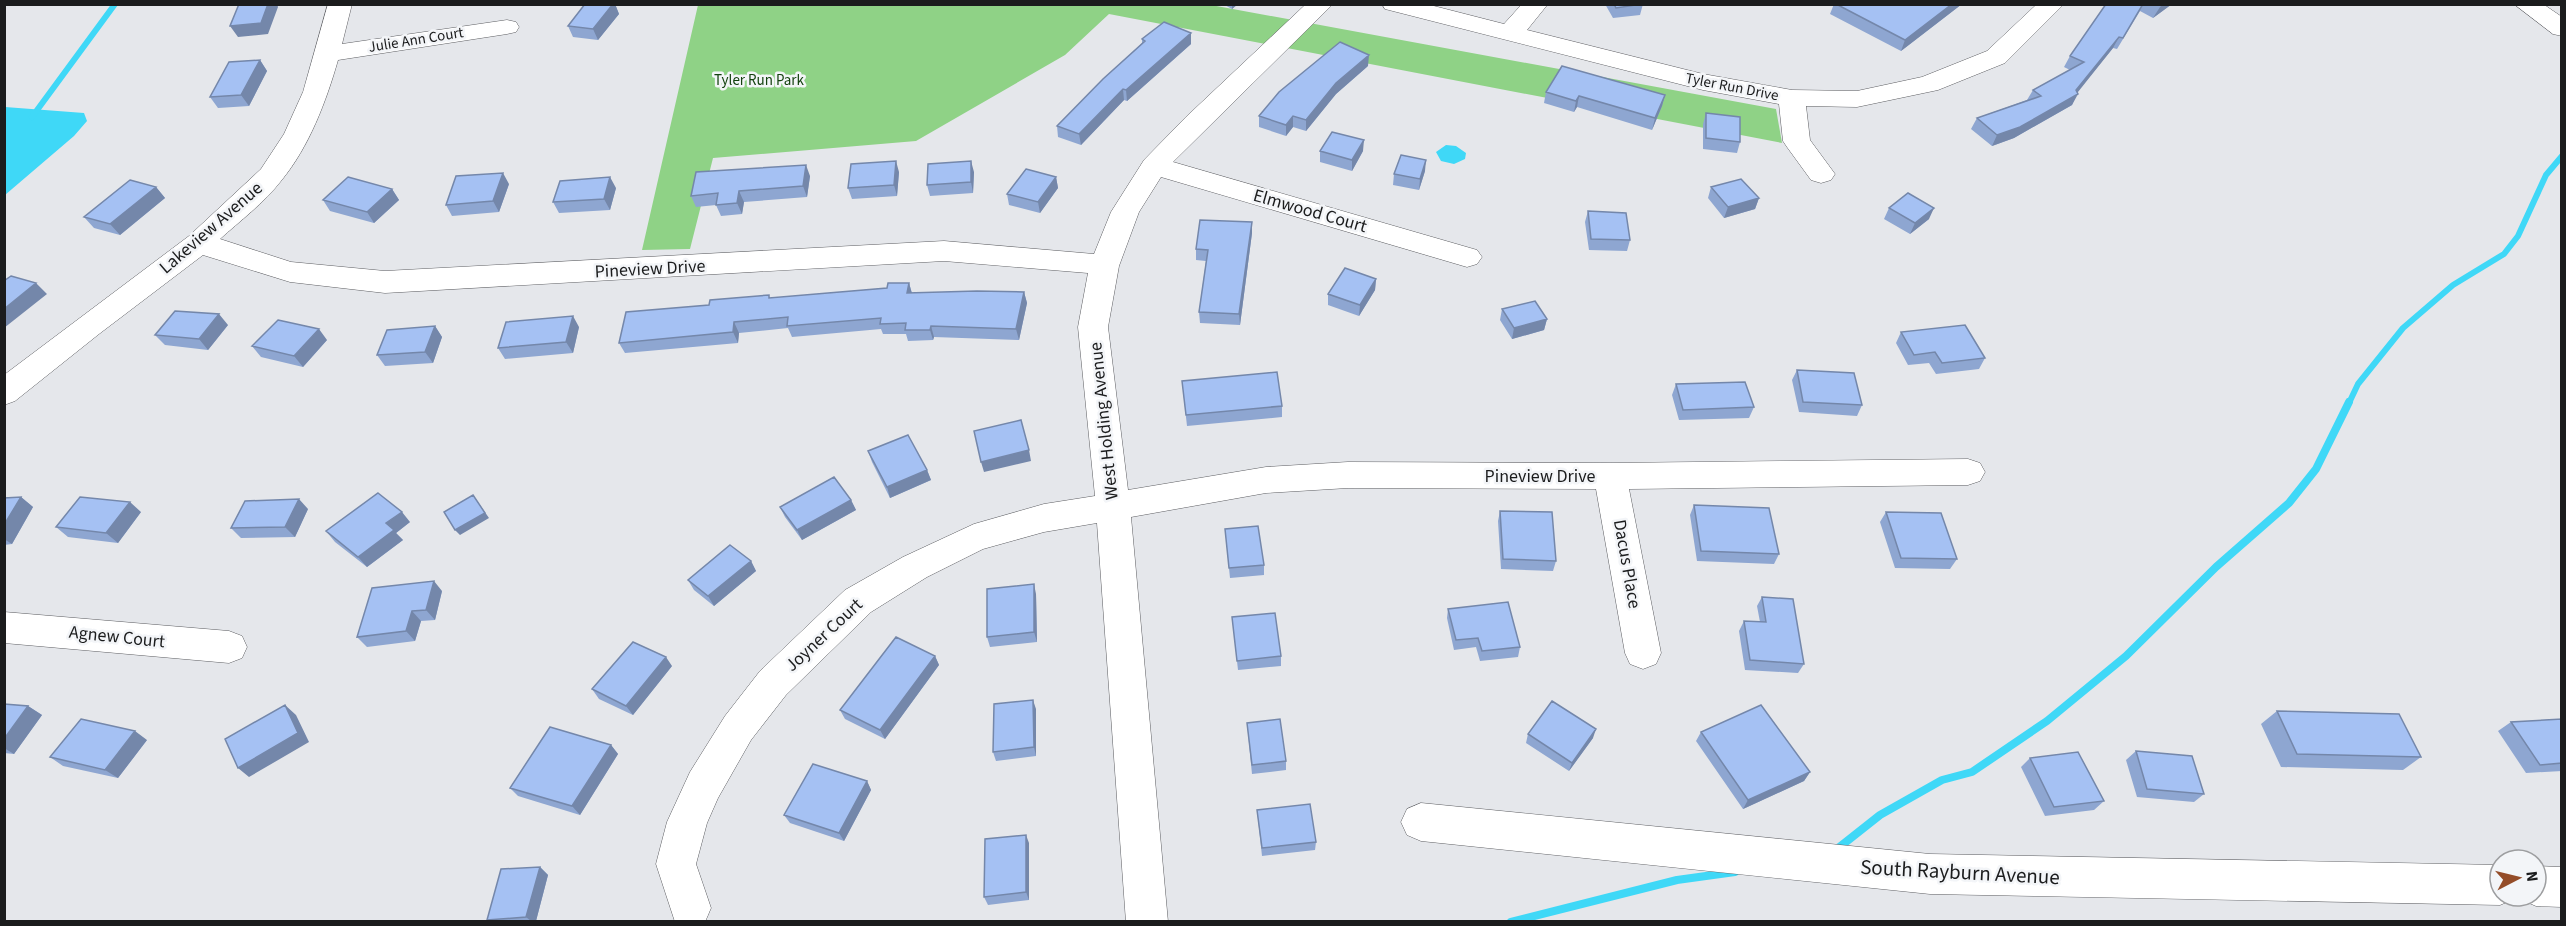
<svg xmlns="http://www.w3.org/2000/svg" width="2566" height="926" font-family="'Source Sans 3',sans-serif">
<rect width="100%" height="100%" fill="#e5e7eb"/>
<path fill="#8fd286" d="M698,5h513l565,104 6,34 -673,-129 -44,41 -149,86 -203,17 -23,91 -48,1z"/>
<path fill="#3fd8f7" d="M5,107l79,6 3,8 -13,15 -69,59z
M1446,145l10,1 10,7 -1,6 -11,5 -13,-3 -5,-9z"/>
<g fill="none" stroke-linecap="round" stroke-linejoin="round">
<path stroke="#3fd8f7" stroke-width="6" d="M32,117l83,-113
M2349,403l9,-19 45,-56 50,-43 51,-31 14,-18 28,-61 16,-19"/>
<path stroke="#3fd8f7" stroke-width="8" d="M1837,849l43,-34 62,-35 30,-8 75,-51 79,-65 90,-89 73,-64 27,-34 33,-67
M1511,922l166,-42 58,-8"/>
<g stroke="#5d5e62" stroke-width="1">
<path id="minor" d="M328,4h24l-10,40 165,-24 9,2 3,5 -3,5 -9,2 -169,26c-12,42 -29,87 -57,121 -17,22 -41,40 -61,58l71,23 94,9 559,-30 150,13 17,-42 33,-52 42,-43 120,-113h27l-160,158 304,88 5,7 -5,7 -10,3 -306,-90 -22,35 -20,54 -11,61 20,163 138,-23 82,-5 262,1 358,-4 12,4 5,9 -5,9 -12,4 -339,4 32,164 -5,11 -13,5 -13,-5 -5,-11 -29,-164 -248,-1 -82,5 -135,24 37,405h-42l-29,-399 -53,9 -61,17 -56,28 -56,35 -85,83 -35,45 -33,58 -11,25 -11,41 15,44 -6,14h-30l-19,-58 11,-42 23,-50 35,-56 35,-45 85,-81 58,-33 71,-33 70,-20 51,-8 -17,-169 10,-54 -144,-12 -559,32 -95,-11 -87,-27 -104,79 -84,67 -11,4v-30l185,-139 72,-67 23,-35 19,-42z
M1382,4h44l78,20 18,-20h26l-21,26 176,44 89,16 65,1 65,-14 65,-26 50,-47h27l-59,59 -67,27 -81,17 -51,-1 4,34 25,34 -4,6 -10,3 -10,-3 -24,-33 -4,-6 -4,-37 -76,-14 -318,-81z
M2514,4h29l19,13v19l-9,-2z
M4,612l225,19 13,5 5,11 -5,11 -13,5 -225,-20z
M1421,803l509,51 570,11v31h16l-2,3 -14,6 -570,-11 -509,-53 -14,-6 -6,-13 6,-13z
M2536,866l26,1v40l-26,-1 -14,-6 -2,-4h16z"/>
</g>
<use href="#minor" fill="#fff" fill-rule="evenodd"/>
</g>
<path fill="#8ea6d1" d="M585,4h30l4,10 -21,26 -25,-3 -5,-11z
M1223,4h15l-6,5z
M1605,4h38l-3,11 -27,3z
M1834,4h128l-61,47 -71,-37z
M2106,4h66l-19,14 -13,-7 -23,38 -4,-1 -36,44 -5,13 -58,33 -22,8 -21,-17 6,-11 50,-18 6,-10 37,-20 -6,-3 6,-11z
M1191,33v11l-64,57 -3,-1 -43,45 -23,-8 -1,-11 85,-83v-4z
M260,60l7,11 -18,35 -31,2 -8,-11z
M1368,66l-32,28 -30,37 -13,-4 -7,9 -27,-9v-11z
M1546,92l119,3 -3,11 -10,24 -75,-23 -3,5 -30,-9z
M1706,113l34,29 -3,11 -34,-4v-25z
M1320,151h43l-11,20 -32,-9z
M1425,171l-6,19 -26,-5 1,-11z
M899,172l-2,24 -45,3 -4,-11z
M974,172l-1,21 -43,3 -3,-11z
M810,176l-3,21 -63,5 -2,12 -21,2 -5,-11 -20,2 -5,-11z
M1056,177l2,11 -18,25 -31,-8 -2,-11z
M509,184l-10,28 -47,4 -6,-11z
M156,187l9,11 -45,37 -26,-7 -10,-11z
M1711,187l48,11 -4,11 -31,9 -16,-20z
M616,188l-6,22 -51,3 -6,-11z
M392,189l7,11 -25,23 -44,-12 -7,-11z
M1889,208l40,11 -19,15 -26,-15z
M1588,211l42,29 -3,11 -38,-1 -4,-28z
M1252,233l-12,92 -40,-2 -1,-11 7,-51 -10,-1v-11z
M1376,279l-1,11 -16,26 -31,-11v-11z
M909,283l3,10 112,-1 3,11 -8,37 -85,-3 -1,3 -25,1 -2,-7h-23l-2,-5 -89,8 -4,-9 -49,5 -1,10 -113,10 -6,-10 152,-45 116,-10z
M1502,309l45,10 -3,11 -32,9 -12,-19z
M228,325l-20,25 -43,-5 -10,-10z
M435,326l7,11 -9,26 -48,3 -8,-11z
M579,327l-6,26 -68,6 -7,-11z
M1901,332l84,26 -6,11 -43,5 -7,-11 -21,2 -12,-22z
M327,340l-24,27 -42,-10 -9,-11z
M1797,370l65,35 -5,11 -58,-4 -7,-32z
M1182,381l100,25v11l-95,9z
M1676,384l78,23 -5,11 -70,2 -7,-25z
M868,451l59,19 4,10 -41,18 -18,-36z
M21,497l12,10 -21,37 -8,1v-47z
M851,500l5,10 -54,30 -17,-23 -5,-10z
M1694,505l85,49 -5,10 -77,-3 -7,-46z
M308,509l-13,28 -54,1 -10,-10z
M1500,511l56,50 -3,10 -52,-2 -3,-48z
M141,512l-23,31 -50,-6 -12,-10z
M1886,512l71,47 -7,10 -55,-1 -15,-46z
M410,522l-14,11 7,7 -36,27 -32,-25 -9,-11z
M1225,529l39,36v10l-34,3z
M751,561l5,10 -42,35 -20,-16 -6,-10z
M442,591l-7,29 -14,1 -6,20 -48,6 -10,-10z
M1036,594l1,48 -47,5 -3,-10z
M1762,597l42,67 -6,9 -53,-3 -6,-39 5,-10 16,1 -3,-16z
M1448,609l72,38 -2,10 -38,4 -4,-14 -22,3 -7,-32z
M1232,617l49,39v10l-43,4z
M935,656l4,9 -54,74 -40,-20 -5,-9z
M672,666l-39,49 -34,-16 -7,-10z
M4,704l24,2 14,9 -28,39 -10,-1z
M1036,709v47l-40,5 -3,-9z
M2277,711l144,46 -18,13 -122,-3 -20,-43z
M2562,719v52l-36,2 -28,-42 13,-9z
M1247,723l39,38v9l-34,4z
M1701,732l109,40 -6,9 -61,28 -47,-68z
M1528,734l65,4 -24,33 -43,-28z
M147,740l-29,38 -55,-12 -13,-9z
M611,745l7,9 -38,61 -62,-19 -8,-8z
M2136,751l68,43 -10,8 -57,-5 -11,-37z
M2030,758l74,43 -10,9 -49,6 -24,-49z
M867,781l4,9 -27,51 -54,-18 -6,-8z
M1257,810l59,32 -1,8 -53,6z
M1029,843v57l-41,5 -4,-8z
M540,867l8,8 -12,46h-47l-2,-1z"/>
<path fill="#7487aa" d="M268,4h9l1,3 -10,27 -30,3 -8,-11z
M613,4h2l4,10 -21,26 -5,-11z
M1232,4h6l-6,5z
M1952,4h10l-61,47 4,-11z
M2163,4h9l-19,14 7,-11z
M1191,33v11l-64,57 -1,-11z
M2119,37l-6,11 -39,49 4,-3 -6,11 -58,33 -22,8 5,-11 79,-45z
M1369,55l-1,11 -32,28 -30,37v-11l30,-37z
M260,60l7,11 -18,35 -8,-11z
M1123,89l1,11 -43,45 -2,-11z
M1665,95l-3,11 -10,24 3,-12z
M1579,96l-2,11 -3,5 2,-11z
M1293,116v11l-7,9v-11z
M1364,140l-1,11 -11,20v-11z
M1426,160l-1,11 -6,19 1,-11z
M896,161l3,11 -2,24 -3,-11z
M971,161l3,11 -1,21 -2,-11z
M806,165l4,11 -3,21 -4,-11z
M503,173l6,11 -10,28 -6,-11z
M610,177l6,11 -6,22 -6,-11z
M1056,177l2,11 -18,25 -2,-11z
M156,187l9,11 -45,37 -10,-11z
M392,189l7,11 -25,23 -7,-11z
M739,191l5,11 -2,12 -5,-11z
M1759,198l-4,11 -31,9 4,-11z
M1934,208l-5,11 -19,15 5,-11z
M1252,222v11l-12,92 -1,-11z
M1376,279l-1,11 -16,26 1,-11z
M36,283l11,11 -43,34v-19z
M909,283l3,11 -5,-1z
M1024,292l3,11 -8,37 -3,-11z
M219,314l9,11 -20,25 -9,-11z
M573,316l6,11 -6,26 -7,-11z
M1547,319l-3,11 -32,9 2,-11z
M734,322l5,11 -1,10 -5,-11z
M435,326l7,11 -9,26 -8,-11z
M931,326l3,11 -1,3 -3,-10z
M319,329l8,11 -24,27 -9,-11z
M1029,450l2,11 -47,11 -3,-10z
M927,470l4,10 -41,18 -3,-11z
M473,495l16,23 -29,17 -5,-5z
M21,497l12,10 -21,37 -8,-5v-14z
M299,499l9,10 -13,28 -10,-10z
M851,500l5,10 -54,30 -5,-10z
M130,502l11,10 -23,31 -12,-10z
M402,512l8,10 -14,11 7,7 -36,27 -9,-10 28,-34z
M751,561l5,10 -42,35 -6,-10z
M434,581l8,10 -7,29 -9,-10z
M1034,584l2,10 1,48 -3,-10z
M412,611l9,10 -6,20 -9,-10z
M935,656l4,9 -54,74 -5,-9z
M666,657l6,9 -39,49 -7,-9z
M1033,700l3,9v47l-2,-9z
M285,705l11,10 13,27 -60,35 -11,-9z
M28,706l14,9 -28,39 -10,-6v-9z
M1596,729l-3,9 -24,33 3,-8z
M135,731l12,9 -29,38 -13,-8z
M611,745l7,9 -38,61 -8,-9z
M1810,772l-6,9 -61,28 5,-9z
M867,781l4,9 -27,51 -5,-8z
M1026,835l3,8v57l-3,-8z
M540,867l8,8 -12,46h-5l-5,-4z"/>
<path fill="#a5c1f3" stroke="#7487aa" stroke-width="1.5" d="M239,4h29l-7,19 -31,3z
M585,4h28l-20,25 -25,-3z
M1614,4h28l-26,4z
M1836,4h116l-47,36z
M2106,4h37l-20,34 -4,-1 -43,53 2,4 -58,33 -23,8 -20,-17 64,-22 -8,-6 51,-28 -14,-6z
M1164,22l27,11 -65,57 -3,-1 -44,45 -22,-8 46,-47 42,-38 -3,-2z
M1340,42l29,13 -33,28 -30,37 -13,-4 -7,9 -27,-9 20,-24z
M260,60l-19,35 -31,2 19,-35z
M1562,66l103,29 -10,23 -76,-22 -3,5 -30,-9z
M1706,113l34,4v25l-34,-4z
M1332,132l32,8 -12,20 -32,-9z
M1401,155l25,5 -6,19 -26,-5z
M896,161l-2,24 -46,3 3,-24z
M971,161v21l-44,3 1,-21z
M806,165l-3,21 -64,5 -2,12 -21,2 2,-12 -27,3 5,-24z
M1026,169l30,8 -18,25 -31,-8z
M503,173l-10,28 -47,4 10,-29z
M348,177l44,12 -25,23 -44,-12z
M610,177l-6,22 -51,3 7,-21z
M1741,179l18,19 -31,9 -17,-20z
M130,180l26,7 -46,37 -26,-7z
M1908,193l26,15 -19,15 -26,-15z
M1588,211l38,2 4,27 -39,-1z
M1200,220l52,2 -13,92 -40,-2 9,-62 -12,-1z
M1345,268l31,11 -16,26 -32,-11z
M11,276l25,7 -32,26v-28z
M888,283h21l-2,10 70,-2 47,1 -8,37 -85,-3 -1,4h-25l1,-7 -26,1 1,-6 -94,8 1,-9 -54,5 -1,10 -114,11 7,-31 83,-7 1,-5 59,-5v3l118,-10z
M1535,301l12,18 -33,9 -12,-19z
M175,311l44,3 -20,25 -44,-4z
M573,316l-7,26 -68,6 8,-26z
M278,320l41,9 -25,27 -42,-10z
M1965,325l20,33 -43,5 -7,-11 -21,3 -13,-23z
M435,326l-10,26 -48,3 10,-25z
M1797,370l57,3 8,32 -59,-3z
M1277,372l5,34 -96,9 -4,-34z
M1745,382l9,25 -71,3 -7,-26z
M1021,420l8,30 -48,12 -7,-31z
M908,435l19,35 -40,17 -19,-36z
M834,477l17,23 -54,30 -17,-23z
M378,493l24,19 -16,11 8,7 -36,27 -32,-26z
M473,495l12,18 -30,17 -11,-18z
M21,497l-17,28v-27z
M80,497l50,5 -24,31 -50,-6z
M299,499l-14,28 -54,1 14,-27z
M1694,505l75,3 10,46 -78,-3z
M1500,511l52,1 4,49 -53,-2z
M1886,512l55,1 16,46 -56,-1z
M1258,526l6,39 -35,3 -4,-39z
M730,545l21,16 -43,35 -20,-16z
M434,581l-8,29 -14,1 -6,20 -49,6 15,-49z
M1034,584v48l-47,5v-48z
M1762,597l31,2 11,65 -54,-4 -6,-39 22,1z
M1508,602l12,45 -38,4 -4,-13 -22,2 -8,-31z
M1275,613l6,43 -44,5 -5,-44z
M896,637l39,19 -55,74 -40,-20z
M633,642l33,15 -40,49 -34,-17z
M1033,700l1,47 -41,5 1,-48z
M1552,701l44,28 -24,34 -44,-29z
M4,704l24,2 -24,33z
M285,705l13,28 -60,35 -13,-29z
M1761,705l49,67 -62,28 -47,-68z
M2277,711l122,3 22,43 -124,-3z
M81,719l54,12 -30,39 -55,-13z
M1280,719l6,42 -34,4 -5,-42z
M2562,719v44l-22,2 -29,-43z
M550,727l61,18 -39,61 -62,-18z
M2136,751l56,5 12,38 -57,-5z
M2078,752l26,49 -50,6 -24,-49z
M813,764l54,17 -28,52 -55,-18z
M1310,804l6,38 -54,6 -5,-38z
M1026,835v57l-42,5 1,-58z
M540,867l-14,50 -39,3 14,-51z"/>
<g text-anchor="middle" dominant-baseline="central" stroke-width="5" stroke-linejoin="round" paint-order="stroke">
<g font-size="15" fill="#1b1c1d" stroke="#f3f5f8">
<text transform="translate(416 40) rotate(-9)">Julie Ann Court</text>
<text transform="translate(1732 87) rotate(11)">Tyler Run Drive</text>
</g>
<g font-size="15" fill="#13420e" stroke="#f3f5f8">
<text x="759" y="80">Tyler Run Park</text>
</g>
<g font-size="18" fill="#1b1c1d" stroke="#f3f5f8">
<text transform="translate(1310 211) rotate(16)">Elmwood Court</text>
<text transform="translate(211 228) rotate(-41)">Lakeview Avenue</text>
<text transform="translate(650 269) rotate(-3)">Pineview Drive</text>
<text transform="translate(1104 421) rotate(-96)">West Holding Avenue</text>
<text x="1540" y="476">Pineview Drive</text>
<text transform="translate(1627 564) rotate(80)">Dacus Place</text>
<text transform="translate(824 635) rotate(-43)">Joyner Court</text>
<text transform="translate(117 637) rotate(6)">Agnew Court</text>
</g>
<g font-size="21" fill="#1b1c1d" stroke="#f3f5f8">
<text transform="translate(1960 872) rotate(3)">South Rayburn Avenue</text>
</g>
</g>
<rect width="2566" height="926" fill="none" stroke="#1b1c1d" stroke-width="12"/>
<g transform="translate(2518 878) rotate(83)"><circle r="28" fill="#f3f5f8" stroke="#9d9ea0" stroke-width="1.5"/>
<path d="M0-4.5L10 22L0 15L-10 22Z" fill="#944c28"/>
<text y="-9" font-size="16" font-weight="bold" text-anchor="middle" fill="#1b1c1d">N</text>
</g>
</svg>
